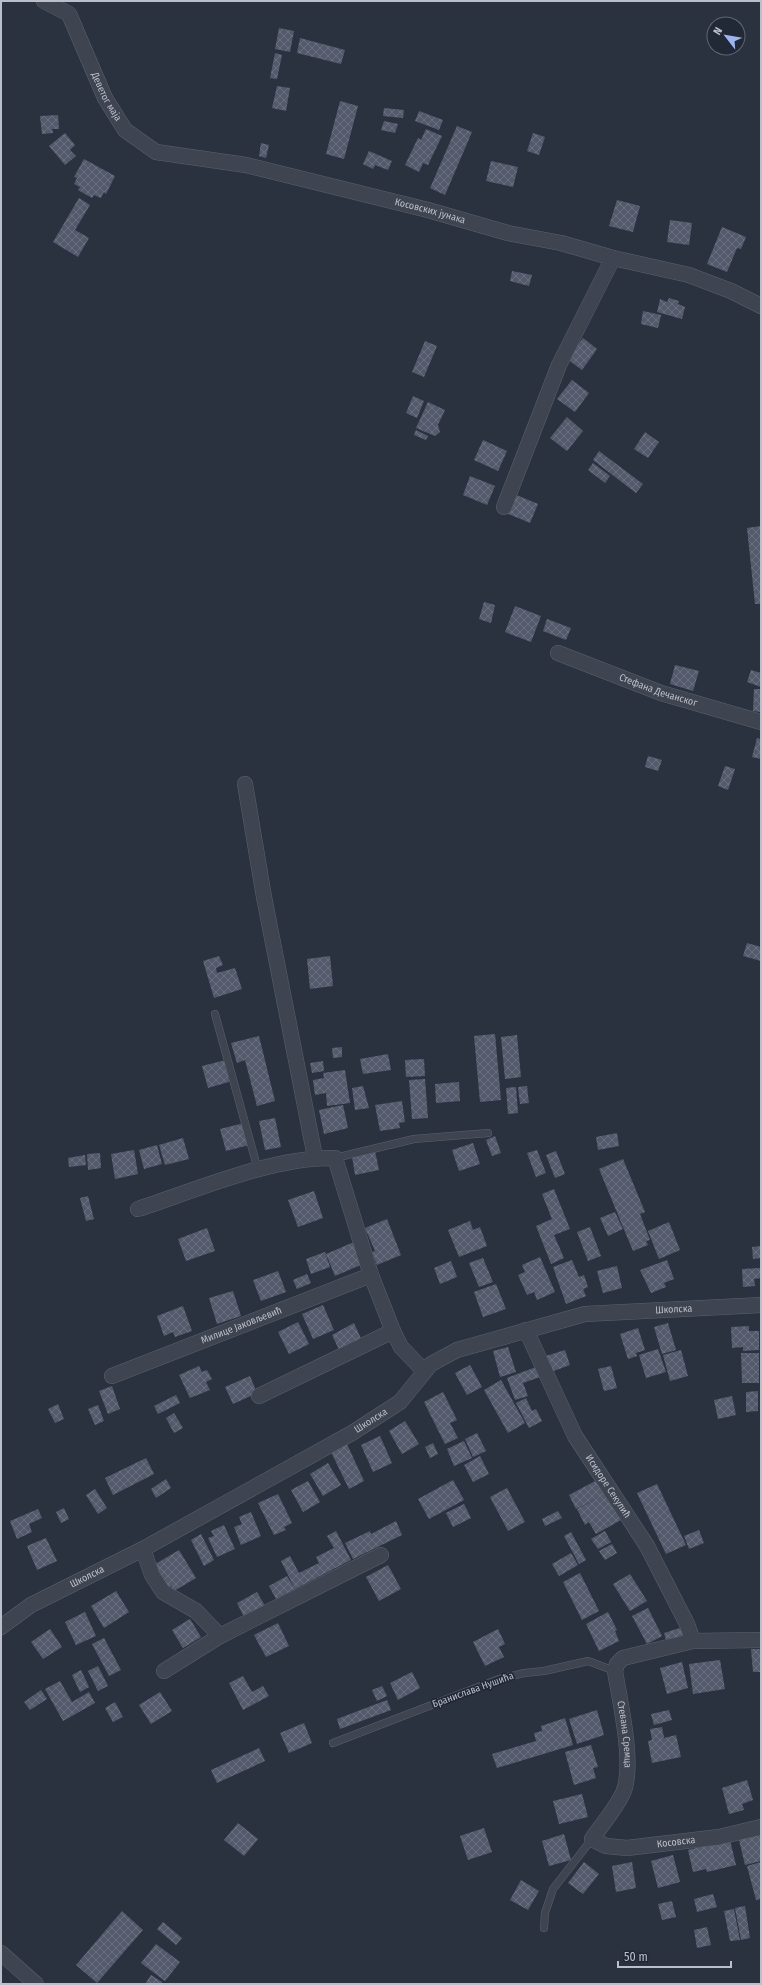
<svg xmlns="http://www.w3.org/2000/svg" width="762" height="1985" font-family="'Fira Sans Condensed',sans-serif">
<defs>
<pattern id="building-cross-hatch" width="8" height="8" patternUnits="userSpaceOnUse"><rect width="8" height="8" fill="#535a6b"/><path d="M0 0l8 8M0 8l8-8" fill="none" stroke="#6a707f"/></pattern>
</defs>
<rect width="100%" height="100%" fill="#2a3240"/>
<path fill="url(#building-cross-hatch)" d="M279,28l15,3 -4,21 -15,-3z
M300,38l45,12 -4,14 -44,-11z
M275,53l7,2 -5,24 -7,-1z
M277,86l13,2 -4,23 -14,-3z
M340,101l18,5 -14,53 -18,-5z
M384,108l20,2 -1,8 -20,-2z
M419,111l24,9 -4,10 -24,-9z
M58,115l1,14h-7l1,4 -11,1 -2,-18z
M384,121l14,3 -3,9 -14,-3z
M457,126l15,6 -27,63 -15,-7z
M426,129l16,7 -14,29 -5,-2 -4,9 -14,-7 13,-27 3,2z
M65,133l10,12 -5,5 6,6 -11,9 -16,-19z
M533,133l12,4 -6,18 -12,-4z
M261,143l8,2 -3,13 -7,-2z
M369,151l23,10 -4,9 -13,-5 -2,4 -10,-5z
M84,159l31,17 -9,18 -2,-2 -3,6 -7,-3 -2,3 -14,-8 2,-3 -6,-3 3,-6 -3,-1z
M491,161l27,6 -5,20 -27,-6z
M79,198l11,7 -15,25 14,8 -11,19 -25,-15z
M617,200l23,6 -7,26 -24,-6z
M670,220l22,3 -3,22 -22,-3z
M722,227l24,10 -5,12 -4,-1 -10,24 -20,-8z
M512,271l20,4 -3,11 -19,-5z
M669,298l10,3 -1,3 7,3 -3,12 -25,-7 3,-13 7,3z
M643,311l18,4 -3,13 -17,-4z
M583,338l14,11 -15,21 -15,-11z
M425,341l12,5 -13,31 -12,-5z
M572,380l17,13 -14,19 -18,-13z
M413,396l11,5 -7,17 -11,-5z
M428,402l17,8 -7,15 2,7 -5,4 -19,-8z
M567,417l16,14 -16,20 -17,-13z
M416,430l12,6 -2,4 -12,-5z
M645,432l14,10 -11,16 -14,-9z
M483,440l24,11 -9,20 -24,-11z
M599,451l44,33 -7,9 -43,-33z
M593,463l17,13 -5,7 -17,-13z
M470,476l25,10 -8,19 -24,-10z
M514,494l24,10 -8,19 -24,-10z
M761,526v78h-6l-8,-76z
M484,602l11,3 -4,18 -12,-4z
M515,606l26,10 -10,26 -26,-10z
M547,619l24,9 -5,12 -23,-9z
M675,665l24,6 -6,20 -23,-7z
M751,670l10,3v14l-14,-5z
M754,689h7v23l-8,-1z
M757,738l4,1v20l-9,-2z
M648,756l14,4 -4,11 -13,-4z
M725,766l10,3 -7,21 -10,-4z
M747,943l14,4v14l-18,-5z
M219,956l4,9 -7,3 1,5 18,-5 7,21 -28,9 -11,-37z
M330,956l3,30 -23,3 -3,-30z
M495,1034l6,66 -21,2 -6,-66z
M517,1035l4,42 -16,2 -4,-42z
M259,1036l16,65 -18,5 -12,-46 -8,3 -6,-20z
M342,1047v10l-9,1 -1,-10z
M388,1054l3,16 -28,4 -3,-15z
M424,1059l1,17 -19,1 -1,-17z
M226,1060l6,21 -24,7 -6,-22z
M323,1061l1,10 -12,2 -2,-10z
M345,1070l5,33 -23,3 -1,-13 -11,2 -2,-15 11,-2 -1,-5z
M425,1079l3,39 -16,1 -3,-39z
M459,1082l1,19 -24,2 -1,-19z
M363,1086l6,22 -14,2 -3,-22z
M527,1086l2,17 -9,1 -2,-17z
M516,1087l2,26 -10,1 -2,-26z
M402,1101l3,21 -6,1 1,5 -20,3 -5,-26z
M343,1105l5,23 -24,6 -5,-24z
M275,1118l6,29 -16,3 -6,-29z
M244,1123l5,22 -23,6 -6,-22z
M617,1133l2,13 -21,4 -2,-13z
M495,1136l6,17 -9,3 -6,-16z
M183,1138l6,21 -24,6 -6,-20z
M473,1143l7,21 -21,7 -7,-21z
M157,1145l5,19 -18,5 -5,-19z
M134,1150l4,24 -23,5 -4,-25z
M537,1150l9,23 -10,4 -9,-24z
M375,1151l4,19 -24,5 -3,-19z
M556,1151l9,23 -10,4 -9,-23z
M100,1153l1,15 -13,2 -1,-16z
M85,1155l1,10 -17,2 -1,-9z
M623,1159l22,53 -5,2 10,26 -4,1 2,4 -15,6 -34,-82z
M554,1189l16,40 -16,6 10,23 -13,6 -15,-38 16,-7 -10,-25z
M314,1191l9,27 -25,9 -10,-27z
M88,1196l6,23 -8,2 -6,-23z
M615,1212l8,17 -15,7 -8,-18z
M387,1219l14,36 -24,10 -5,-13 3,-1 -10,-23z
M470,1221l3,9 7,-3 7,19 -28,11 -11,-27z
M669,1222l11,28 -21,9 -11,-28z
M590,1227l11,29 -13,5 -11,-29z
M207,1228l8,23 -29,10 -8,-22z
M354,1242l9,22 -28,12 -9,-22z
M761,1246v12l-8,1 -1,-12z
M325,1252l5,15 -19,7 -5,-15z
M540,1257l15,35 -18,8 -3,-8 -7,3 -9,-20 7,-3 -3,-7z
M483,1258l10,24 -14,5 -10,-24z
M572,1260l7,17 5,-2 4,12 -5,2 3,7 -20,8 -13,-37z
M667,1260l7,19 -10,4 2,4 -15,6 -11,-23z
M451,1261l6,16 -17,7 -6,-16z
M617,1266l5,22 -19,5 -6,-22z
M761,1268v10l-7,1 1,7 -12,1 -1,-18z
M278,1271l8,21 -25,9 -8,-21z
M307,1274l4,9 -14,6 -4,-9z
M496,1284l10,25 -23,8 -9,-25z
M233,1291l8,25 -24,8 -8,-26z
M323,1305l11,25 -21,9 -11,-25z
M183,1306l9,25 -17,6 -2,-5 -9,4 -7,-20z
M298,1322l11,22 -20,10 -11,-22z
M354,1323l9,20 -22,11 -9,-19z
M668,1323l8,27 -14,4 -8,-27z
M749,1326v5h10v19l-16,1v-4l-11,1 -1,-21z
M638,1328l7,22 -9,3 1,3 -9,3 -8,-25z
M508,1347l8,25 -16,5 -7,-26z
M658,1349l8,23 -20,6 -7,-23z
M565,1350l5,15 -19,7 -5,-16z
M681,1350l7,26 -18,5 -7,-26z
M741,1353h18v30h-17z
M470,1365l12,22 -15,8 -12,-22z
M199,1366l3,6 5,-2 5,9 -6,3 4,8 -20,8 -11,-23z
M611,1366l6,22 -13,3 -6,-22z
M536,1367l4,10 -17,6 5,13 -13,4 -8,-22z
M250,1376l7,17 -24,11 -8,-17z
M501,1380l24,43 -17,10 -24,-43z
M112,1386l8,23 -12,5 -9,-23z
M758,1391v20l-12,1v-20z
M443,1392l14,28 -7,3 8,15 -13,6 -21,-42z
M176,1395l4,8 -22,11 -4,-8z
M732,1396l4,19 -18,4 -4,-19z
M526,1398l6,13 4,-2 6,12 -13,7 -13,-25z
M58,1404l6,15 -9,4 -7,-14z
M98,1405l6,16 -9,4 -7,-16z
M174,1413l9,15 -9,5 -8,-15z
M405,1421l14,23 -17,10 -13,-23z
M477,1433l9,18 -13,6 -8,-18z
M380,1436l12,27 -19,9 -12,-27z
M464,1441l8,17 -18,8 -7,-17z
M433,1443l5,11 -8,4 -5,-11z
M347,1444l17,37 -15,8 -18,-37z
M480,1456l9,18 -16,8 -9,-17z
M146,1458l8,16 -41,21 -8,-17z
M328,1463l13,22 -18,11 -13,-22z
M166,1479l5,9 -15,10 -5,-9z
M599,1479l8,14 -31,16 -7,-14z
M453,1480l11,20 -35,19 -11,-20z
M308,1481l12,21 -17,10 -12,-22z
M657,1484l29,61 -20,9 -29,-61z
M507,1488l18,34 -17,9 -18,-34z
M95,1489l12,19 -9,6 -12,-19z
M607,1493l14,27 -25,14 -7,-12 -4,3 -8,-16z
M278,1494l14,29 -8,4 2,3 -12,5 -16,-32z
M464,1504l7,14 -18,9 -7,-14z
M64,1508l5,11 -8,4 -5,-11z
M38,1509l4,9 -13,6 3,8 -15,7 -7,-18z
M558,1511l4,7 -17,8 -3,-7z
M251,1512l10,24 -20,9 -7,-18 8,-3 -3,-7z
M396,1521l6,14 -49,24 -8,-16 25,-12 1,3z
M224,1525l11,24 -18,8 -9,-19 6,-2 -3,-5z
M699,1530l5,13 -15,6 -5,-13z
M336,1531l15,29 -56,29 -14,-28 9,-5 9,17 20,-10 -3,-6 18,-9 -7,-12z
M605,1531l6,11 -13,7 -7,-10z
M571,1532l15,28 -7,4 -15,-28z
M201,1534l13,26 -10,6 -13,-26z
M46,1538l11,23 -20,9 -10,-24z
M612,1544l5,9 -12,7 -6,-9z
M179,1550l17,28 -22,13 -3,-5 -5,3 -14,-23z
M571,1553l7,12 -19,11 -7,-12z
M388,1565l13,24 -22,12 -13,-24z
M580,1573l19,38 -17,9 -19,-38z
M630,1574l17,27 -17,10 -17,-27z
M287,1576l8,13 -19,10 -7,-13z
M116,1591l13,21 -25,16 -13,-22z
M257,1592l8,14 -21,11 -7,-14z
M648,1608l14,28 -15,8 -15,-28z
M85,1612l11,24 -20,9 -11,-23z
M608,1612l9,18 -2,1 4,10 -20,10 -13,-27z
M190,1619l11,18 -18,11 -11,-18z
M278,1623l11,23 -23,11 -12,-22z
M683,1627l3,10 -19,7 -3,-11z
M50,1629l12,18 -19,12 -12,-17z
M498,1629l7,15 -6,3 5,10 -19,9 -12,-24z
M104,1638l17,32 -12,6 -17,-32z
M751,1649h10v23h-8z
M720,1660l5,29 -32,5 -4,-30z
M682,1662l6,26 -21,6 -7,-26z
M98,1666l10,20 -10,5 -10,-20z
M81,1670l8,17 -9,5 -8,-17z
M412,1672l8,16 -22,12 -8,-17z
M243,1676l9,16 11,-6 6,10 -26,14 -14,-27z
M60,1681l12,21 17,-10 6,11 -32,18 -18,-32z
M382,1686l5,10 -10,5 -5,-11z
M41,1690l6,9 -17,11 -6,-8z
M160,1692l12,19 -21,13 -12,-19z
M387,1700l4,10 -51,19 -3,-10z
M115,1702l8,15 -10,5 -8,-14z
M597,1710l7,25 -27,9 -8,-25z
M669,1710l3,10 -18,5 -3,-11z
M565,1718l8,27 -76,23 -5,-14 44,-13 -2,-8 8,-2 -1,-5z
M304,1723l8,20 -23,10 -9,-20z
M662,1727l2,11 12,-3 5,22 -29,6 -4,-22 4,-1 -2,-11z
M591,1745l7,22 -5,1 3,10 -22,7 -9,-33z
M259,1748l6,13 -48,22 -6,-13z
M747,1780l6,20 -11,4 2,6 -15,4 -7,-26z
M582,1794l6,23 -29,7 -6,-23z
M238,1823l20,16 -14,17 -20,-16z
M484,1828l8,24 -24,8 -8,-24z
M564,1834l7,26 -22,6 -7,-25z
M760,1835l1,26 -16,4 -6,-25z
M730,1840l6,25 -29,7 -1,-3 -13,3 -5,-22z
M673,1855l7,27 -22,6 -7,-27z
M584,1862l15,12 -16,20 -15,-11z
M632,1862l4,26 -20,4 -4,-26z
M761,1862v37l-5,1 -9,-34z
M521,1880l18,11 -11,19 -18,-10z
M713,1894l4,13 -20,5 -3,-13z
M672,1901l4,16 -14,3 -4,-16z
M745,1906l5,32 -9,2 -6,-32z
M734,1909l6,31 -10,1 -6,-30z
M122,1911l21,19 -46,53 -21,-18z
M163,1922l19,16 -6,7 -19,-16z
M707,1927l4,18 -14,3 -3,-18z
M156,1944l24,18 -15,19 -24,-18z
M151,1975l11,7 -1,2h-16z"/>
<g fill="none" stroke-linecap="round" stroke-linejoin="round">
<g stroke="#5c626e" stroke-width="8">
<path id="service" d="M215,1014l43,156
M335,1158l79,-19 74,-6
M333,1743l166,-64 25,-6 20,-2 44,-10 27,10
M544,1928l1,-15 8,-24 39,-50"/>
</g>
<g stroke="#5c626e" stroke-width="16">
<g id="minor">
<path id="s1" d="M44,1l25,13 36,84 20,32 31,22 90,13 182,45 80,23 53,10 52,15 76,17 42,16 30,15"/>
<path d="M504,507l55,-142 54,-107"/>
<path id="s2" d="M558,653l103,40 100,29"/>
<path d="M245,784l19,113 51,260"/>
<path d="M138,1209c58,-19 137,-53 197,-51l36,117 22,56 8,16 23,24"/>
<path id="s3" d="M526,1330l49,106 72,110 40,78 6,17"/>
<path id="s4" d="M112,1376l259,-101"/>
<path d="M259,1396l134,-65"/>
<path d="M143,1549l9,26 11,17 33,19 24,25"/>
<path id="s5" d="M1,1627l30,-22 112,-56 209,-116 48,-31 31,-38 26,-14 128,-36 176,-9"/>
<path id="s6" d="M761,1640l-68,1 -70,17 -6,6 -2,7c5,31 20,95 8,122 -8,17 -21,31 -31,46l14,7 21,2 92,-11 42,-10"/>
<path d="M164,1671l56,-35 161,-81"/>
<path d="M1,1953l35,31"/>
</g>
</g>
<use href="#service" stroke="#3e4450" stroke-width="7"/>
<use href="#minor" stroke="#3e4450" stroke-width="15"/>
</g>
<g text-anchor="middle" dominant-baseline="central" stroke-width="3.5" stroke-linejoin="round" paint-order="stroke">
<g font-size="10" fill="#bbbfca" stroke="#222936">
<text stroke="none"><textPath href="#s1" startOffset="119">Деветог маја</textPath></text>
<text stroke="none"><textPath href="#s1" startOffset="476">Косовских јунака</textPath></text>
<text stroke="none"><textPath href="#s2" startOffset="107">Стефана Дечанског</textPath></text>
<text stroke="none"><textPath href="#s5" startOffset="759">Школска</textPath></text>
<text stroke="none"><textPath href="#s4" startOffset="139">Милице Јаковљевић</textPath></text>
<text stroke="none"><textPath href="#s5" startOffset="424">Школска</textPath></text>
<text stroke="none"><textPath href="#s3" startOffset="177">Исидоре Секулић</textPath></text>
<text stroke="none"><textPath href="#s5" startOffset="100">Школска</textPath></text>
<text transform="translate(473 1690) rotate(-20)">Бранислава Нушића</text>
<text stroke="none"><textPath href="#s6" startOffset="220">Стевана Сремца</textPath></text>
<text stroke="none"><textPath href="#s6" startOffset="421">Косовска</textPath></text>
</g>
</g>
<rect width="762" height="1985" fill="none" stroke="#bbbfca" stroke-width="4"/>
<g transform="translate(726 36) rotate(301)"><circle r="19" fill="#222936" stroke="#5f6571"/>
<path d="M0-3L7 15L0 10L-7 15Z" fill="#9cb5ee"/>
<text y="-6" font-size="11" font-weight="bold" text-anchor="middle" fill="#bbbfca">N</text>
</g>
<path d="M618 1961v6h113v-6" fill="none" stroke="#bbbfca" stroke-width="2"/>
<text x="624" y="1961" font-size="12" fill="#bbbfca" stroke="#222936" stroke-width="3" paint-order="stroke">50 m</text>
</svg>
